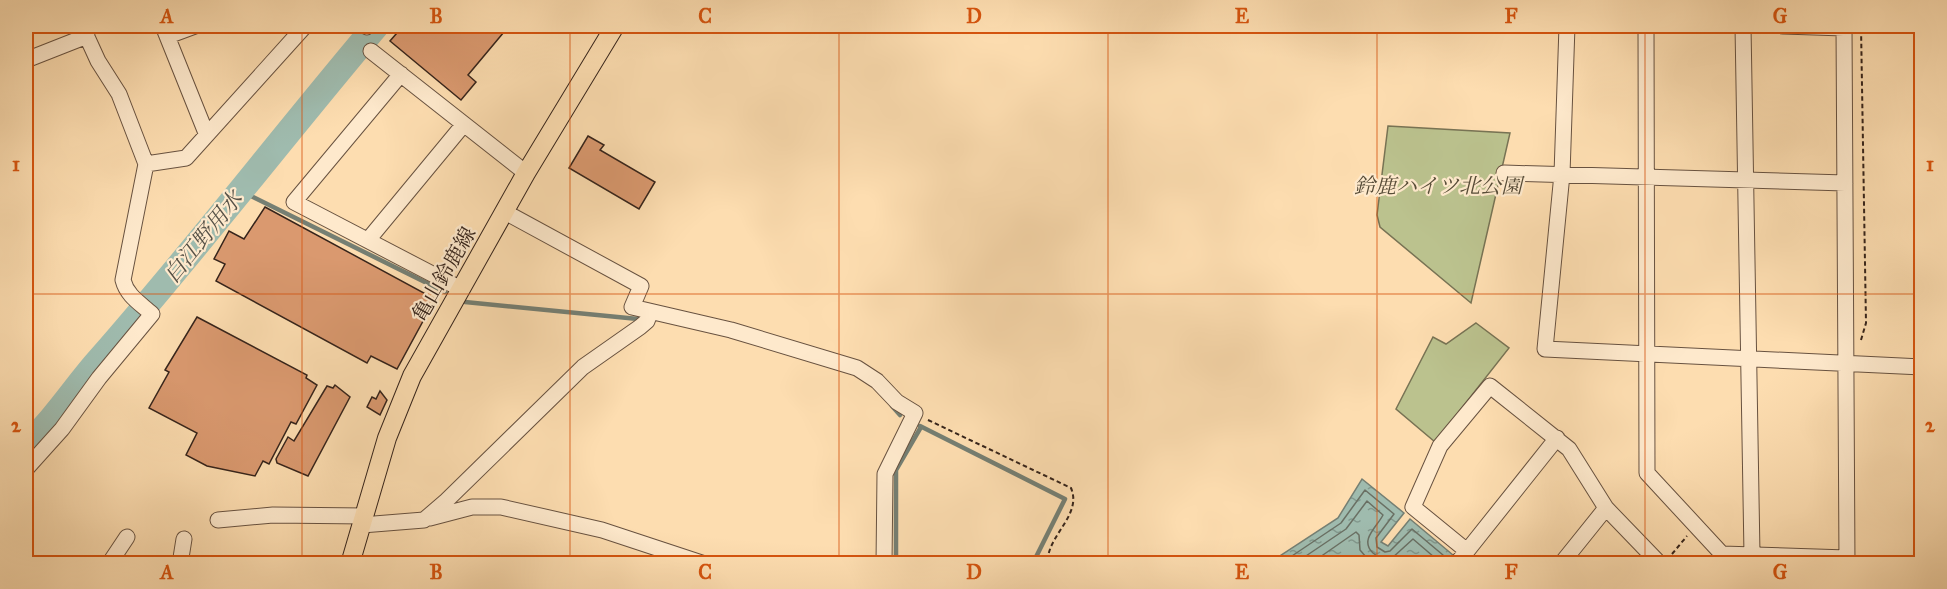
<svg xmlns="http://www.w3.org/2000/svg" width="1947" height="589" font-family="'IM FELL Great Primer','Noto Serif JP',serif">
<defs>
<pattern id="water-ripples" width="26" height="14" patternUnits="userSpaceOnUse" patternTransform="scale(1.5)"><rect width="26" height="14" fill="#9fbbae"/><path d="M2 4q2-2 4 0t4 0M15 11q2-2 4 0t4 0" fill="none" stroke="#82988d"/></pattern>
</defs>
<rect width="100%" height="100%" fill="#fdddb0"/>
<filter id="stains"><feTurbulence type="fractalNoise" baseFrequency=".00333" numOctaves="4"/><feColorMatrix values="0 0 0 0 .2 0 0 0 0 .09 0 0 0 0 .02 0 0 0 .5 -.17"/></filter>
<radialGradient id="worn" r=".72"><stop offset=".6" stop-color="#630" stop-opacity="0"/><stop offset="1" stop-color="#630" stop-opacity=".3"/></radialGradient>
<path fill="#bbc28e" stroke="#787354" stroke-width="1.5" d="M1388,126l122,7 -39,170 -91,-76 -3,-12z
M1476,323l33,25 -74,94 -39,-33 37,-72 13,7z"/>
<path fill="url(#water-ripples)" stroke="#757f73" stroke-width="1.5" d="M1362,479l42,34 -23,29 7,4 22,-27 43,36 -6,8h-178l69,-45z"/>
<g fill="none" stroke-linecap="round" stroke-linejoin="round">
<path stroke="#6a7064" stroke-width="1.5" d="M1280,564l61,-41 24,-33 29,24 -18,24 1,9 8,5 5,-1 22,-22 31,26v9
M1294,564l52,-35 21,-28 16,14c-6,12 -24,25 -10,38 6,5 11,7 18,6l22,-20 21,18 1,7
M1310,564l46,-32 3,3 1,15 12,14"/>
<path stroke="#757f73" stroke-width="4.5" d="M239,190l206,102
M465,302l173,17
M892,406l8,9
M920,426l145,73 -31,62 5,3
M896,564v-94l25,-43"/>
<path stroke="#9fbbae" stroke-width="26" d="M26,445c29,-25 48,-57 74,-86 95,-108 183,-223 276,-333"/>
</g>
<path fill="#da996f" stroke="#36241b" stroke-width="1.5" d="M403,26h106l-41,49 8,7 -15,18 -71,-59z
M588,136l16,9 -4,5 55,32 -16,27 -70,-41z
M265,207l170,92 -38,70 -26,-13 -4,7 -151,-82 9,-17 -11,-5 15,-28 15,8z
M197,317l110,58 -1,3 11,7 -21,39 -5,-2 -22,42 -6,-3 -8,15 -48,-10 -21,-11 11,-22 -48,-25 20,-36 -4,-2z
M335,385l15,12 -42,79 -31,-13 -1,-4 12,-22 6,4 33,-55 6,2z
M380,391l7,9 -7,15 -13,-8 5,-10 4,2z"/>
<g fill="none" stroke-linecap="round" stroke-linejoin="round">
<g stroke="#685240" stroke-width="17">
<path id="minor" d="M82,26l16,35 21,33 27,70 40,-6 119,-132
M163,26l43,107
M365,26l2,1
M1567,26l-5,148 -17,175 377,18
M1646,26l1,447 75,81 125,4
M1743,26l9,529
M1783,26l61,2
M1844,26l3,538
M168,36l27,-10
M371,51l155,122
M26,60l61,-24
M401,74l-107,128 167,87
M1504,173l341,10
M505,212l136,74 -9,21 99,23 126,38 20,13 20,21 18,11 -30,61 -1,90
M368,240l96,-116
M26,469l36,-40 37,-51 53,-64c-12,-11 -25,-18 -29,-34l23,-116
M430,518l42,-11h29l101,23 103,34
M218,520l55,-5 92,1
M362,525l62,-5 21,-18 138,-135 57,-40 7,-6 3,-8
M1467,551l90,-113
M109,564l18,-27
M180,564l4,-25
M1456,564l11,-13 -54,-44 27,-61 50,-60 79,63 37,59 54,56
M1561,564l45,-56"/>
</g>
<g stroke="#36241b" stroke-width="20">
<path id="major" d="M350,564l37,-126 25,-62 114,-203 89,-147"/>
</g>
<path stroke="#36241b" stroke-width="2" stroke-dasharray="4.5 3" stroke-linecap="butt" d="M1861,340l5,-17 -5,-297
M928,420l143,68c11,26 -21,46 -23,70l5,6
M1672,554l15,-18"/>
<use href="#minor" stroke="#fee9cc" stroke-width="15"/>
<use href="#major" stroke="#fdddb0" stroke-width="18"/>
</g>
<path fill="none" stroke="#d6540e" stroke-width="1.5" stroke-opacity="0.55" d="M302,26v538M570,26v538M839,26v538M1108,26v538M1377,26v538M1645,26v538M26,294h1896"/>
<g text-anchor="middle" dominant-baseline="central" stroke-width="4.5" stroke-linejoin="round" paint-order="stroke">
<g font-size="21" font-style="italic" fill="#574c38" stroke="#fee9cc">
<text x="1438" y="186">鈴鹿ハイツ北公園</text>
</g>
<g font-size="21" fill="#36241b" stroke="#fee9cc">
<text transform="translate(444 274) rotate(-60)">亀山鈴鹿線</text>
</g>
<g font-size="22" font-style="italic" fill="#565147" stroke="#fee9cc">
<text transform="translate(203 237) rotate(-51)">白江野用水</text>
</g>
</g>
<rect width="1947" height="589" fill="none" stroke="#fdddb0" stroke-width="66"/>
<rect x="33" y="33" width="1881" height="523" fill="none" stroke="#d6540e" stroke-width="2"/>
<g font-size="20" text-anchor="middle" font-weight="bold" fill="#d6540e">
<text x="167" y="23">A</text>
<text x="436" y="23">B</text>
<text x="705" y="23">C</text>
<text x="974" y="23">D</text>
<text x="1242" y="23">E</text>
<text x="1511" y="23">F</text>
<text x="1780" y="23">G</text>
<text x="16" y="171">1</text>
<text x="1930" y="171">1</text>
<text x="16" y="432">2</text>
<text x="1930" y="432">2</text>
<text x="167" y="579">A</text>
<text x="436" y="579">B</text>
<text x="705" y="579">C</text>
<text x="974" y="579">D</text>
<text x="1242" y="579">E</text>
<text x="1511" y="579">F</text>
<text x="1780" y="579">G</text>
</g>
<rect width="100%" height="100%" filter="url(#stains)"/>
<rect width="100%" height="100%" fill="url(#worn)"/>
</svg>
